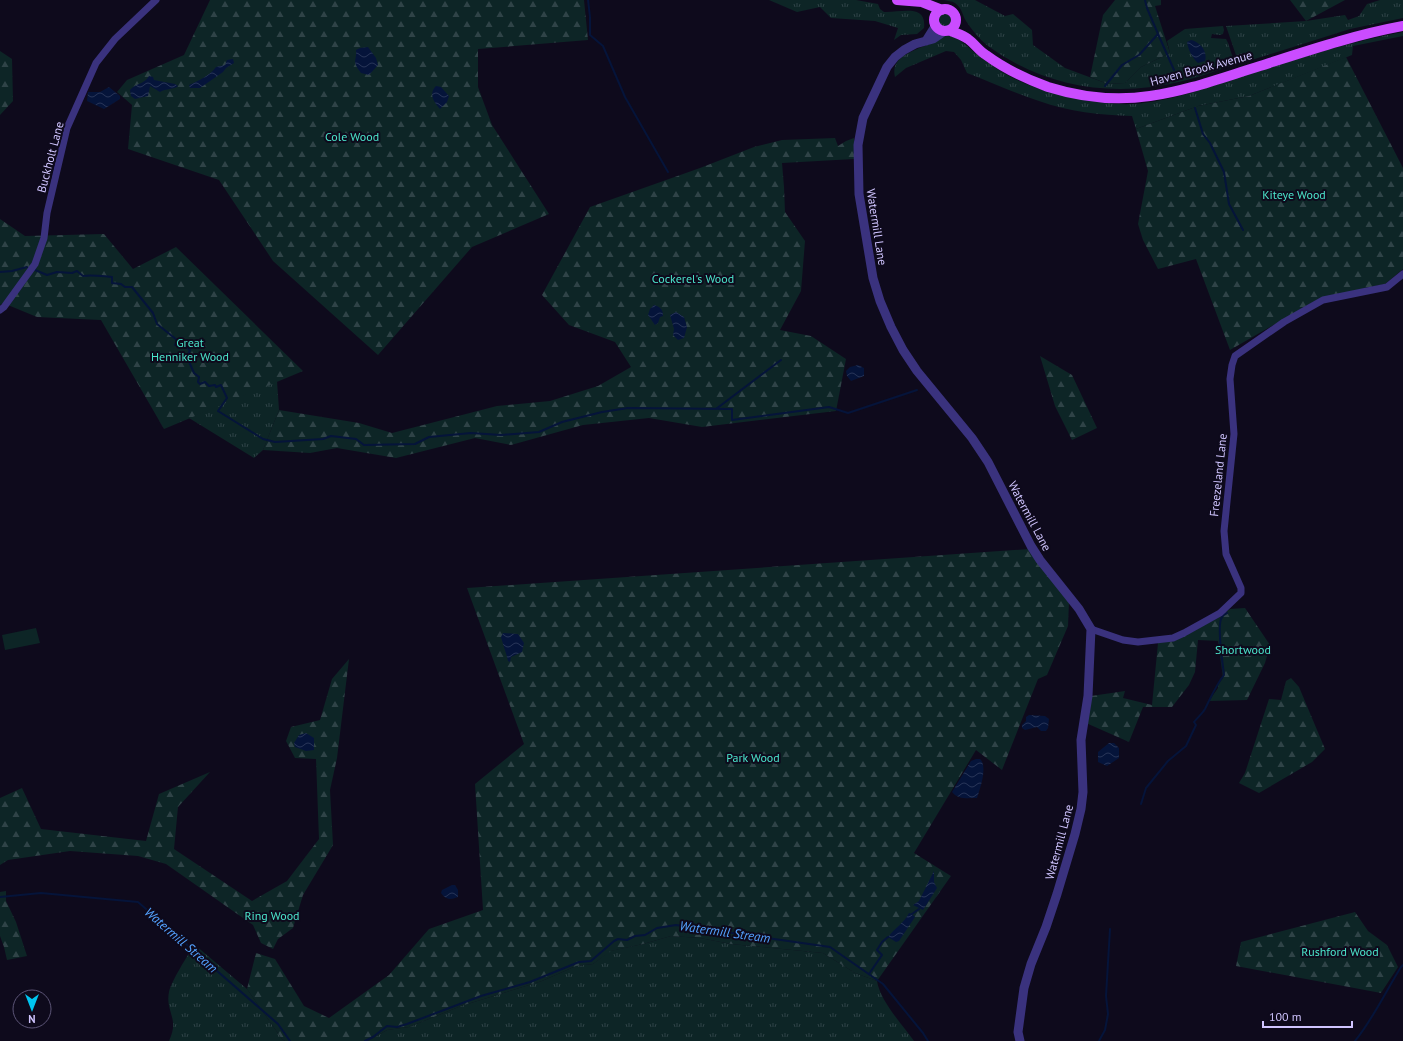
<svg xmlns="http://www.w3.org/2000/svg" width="1403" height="1041" font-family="'PT Sans',sans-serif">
<defs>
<pattern id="grass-tufts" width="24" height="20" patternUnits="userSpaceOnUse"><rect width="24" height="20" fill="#0d2526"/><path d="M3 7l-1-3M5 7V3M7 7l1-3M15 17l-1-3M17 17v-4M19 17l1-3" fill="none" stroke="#2f4347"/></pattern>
<pattern id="forest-firs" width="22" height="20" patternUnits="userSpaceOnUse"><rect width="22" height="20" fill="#0d2526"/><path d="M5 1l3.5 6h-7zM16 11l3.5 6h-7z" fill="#2f4347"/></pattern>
<pattern id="water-waves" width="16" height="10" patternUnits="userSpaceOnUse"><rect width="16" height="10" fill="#05143a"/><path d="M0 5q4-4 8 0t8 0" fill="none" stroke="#283558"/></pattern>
</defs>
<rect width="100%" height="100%" fill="#0e0a1c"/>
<path fill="url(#grass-tufts)" d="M769,0h87l22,4 2,5 4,3c16,1 43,-9 40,16l-7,6 -16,1 -7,5 4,-12 -23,-7 -44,-3 -11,-11 -23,5z
M944,0h31l30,16 8,-2 19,16 1,15 32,23 43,16 17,-1 16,-16 29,-14 -3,-12 18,-12 38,-3 1,4 -1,4 -3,1 -8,-1 -1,4 15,1 2,4 7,21c-17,6 -35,13 -52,17 -69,17 -137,7 -195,-35 -9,-7 -16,-16 -22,-25 -4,-7 -4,-13 -11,-18 -3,-2 -8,-2 -11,-3z
M1380,0h23v18l-53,11 -111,35 -13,-38 80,-5 39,-6 3,5 11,-4 8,-12z
M937 20a8 8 0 1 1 16 0a8 8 0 1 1-16 0Z
M1403,32v4l-50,10 -1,9 -103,41 -51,10 -62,23 -4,-13c-32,-1 -63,-4 -93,-15 -25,-8 -48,-19 -72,-28l-6,-13 -7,-8 -8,-1 -40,17 -11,9c-5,-20 18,-26 32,-32 7,-3 14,-10 22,-9 11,1 21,14 30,20 14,11 30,21 47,28 24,10 55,15 82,19 44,6 91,-13 132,-26 54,-17 108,-35 163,-45z
M277,381l2,29 -16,40 -9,8 -65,-40z
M671,936l29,2 31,6 92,9 32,20 22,8c3,20 25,43 37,60h-546l19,-11 22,-3 52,-21 81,-25 34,-15 17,-2 17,-13 33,-7z
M195,945l52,44 35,50 3,2h-116c11,-23 -4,-29 0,-49 2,-10 19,-38 26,-47z"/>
<path fill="url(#forest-firs)" d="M210,0h374l4,40 -110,9v38l14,38 57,89 -77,33 -94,108 -105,-94 -54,-81 -91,-31 4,-44 -15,-13 10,-12 57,-25z
M1115,0h46v5l-6,1 15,47 -29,14 -16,16 -17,1 -18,-7 13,-62z
M1290,0h55l-39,21z
M0,51l12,8 1,42 -13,14z
M1346,57l57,111v101l-18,15 -65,14 -90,52 -34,-91 -38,10 -15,-29 -5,-16 10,-53 -12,-42 62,-23 51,-10z
M835,138l3,8 8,-5 8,-3v21l-72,4 2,24 1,25 20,29 -4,50 -21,39 31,6 35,23 -10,52 -134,16 -53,-9 -66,7 -72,20 -36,-7 -79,20 -59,-10 -27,5 -47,-3 16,-40 80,13 33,10 105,-27 53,-5 48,-15 33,-19 -16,-25 -46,-17 -27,-30 48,-88 110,-39 54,-21 28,-7z
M0,219l25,17 79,-2 29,35 43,-22 127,124 -139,58 -63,-109 -64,-3 -34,-14 -3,2z
M1040,356l32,19 25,53 -25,12 -17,-34z
M1030,549l39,53 -1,24 -21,49 -9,4 -36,91 -26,-20 -62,103 37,23 -74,105 -22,-8 -32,-20 -92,-9 -31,-6 -29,-2 -28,8 -32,7 -18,13 -17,2 -34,15 -81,25 -52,21 -22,3 -19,11h-83l-3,-2 -35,-50 9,-36 19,6 29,47 25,12 60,-43 40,-46 54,-19 -8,-126 49,-40 -57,-156z
M1245,608l25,37 -5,18 -18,37 -38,1 9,-13v-3l5,-7 -5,-37 -20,-1 -3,32 -6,13 -17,22h-29l-14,35 -43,-19 5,-27 34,-5 -2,7 29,7 6,-62 15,-3 45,-22 12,-9z
M349,659l-12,99 -7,32 3,55 -30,50 -10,33 -15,11 -5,10 -12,-6 -8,-18 -87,-61 -28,-8 -68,-5 -62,9 -8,5v-67l22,-10 19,41 105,12 13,-47 51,-22 -32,35 -4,42 78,52 35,-20 32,-42 -3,-80 -21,-1 -9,-17 5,-14 29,-7 12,-41z
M1291,678l8,9 26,62 -13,13 -53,31 -20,-10 6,-10 24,-74 12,1 5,-19z
M6,891v10l10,21 11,34 -20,4 -3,-13 -4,-11v-44z
M1355,912l13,19 19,14 11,22 -17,26 -145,-27 5,-24z"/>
<path fill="#0d2526" d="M36,628l4,15 -35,7 -3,-15z"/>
<path fill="url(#water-waves)" d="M1191,40c9,2 17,11 14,21l-7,2c-6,-5 -10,-14 -11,-21z
M368,47l8,11 2,7 -9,10 -8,-2c-10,-13 -4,-11 -5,-23l4,-2z
M233,59l1,4 -8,5 -3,4 -23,16h-10l-1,-3c11,-5 20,-9 27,-18l9,-2 2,-5z
M149,76l4,1 1,3 21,4 3,2c-4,4 -12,2 -18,6l-10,-6 -2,10 -13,3 -4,-3 -1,-6c7,-8 14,-5 19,-14z
M436,86l5,1 8,9 -2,6 -7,7c-6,-7 -12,-15 -4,-23z
M109,87l11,9v3l-16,10 -17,-8 1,-9h12z
M654,305c6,2 9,4 9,11l-3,1 -2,6 -3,2 -7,-10 2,-6z
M676,312l8,5 3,10 -3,11 -6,2 -5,-5 1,-6 -4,-14z
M858,365l6,3v8l-13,5 -4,-5 -1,-5 4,-4z
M503,633l15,1 6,9 -2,9 -11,5 -1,5 -2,-1c-2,-9 -5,-16 -7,-24z
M1029,715l16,1 4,3 -1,9 -2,3h-5l-4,-4 -12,3 -3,-2v-3l4,-4v-4z
M306,733l8,5v12l-8,1 -11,-4 -1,-4 5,-8z
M1109,743h5l5,5v10l-12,8 -9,-4v-10z
M976,759h4c8,7 0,30 -3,39 -9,0 -19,2 -25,-6l19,-31z
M934,871v11l3,6 -14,22 -10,-5 6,-4z
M452,885h3l3,5v7c-8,3 -12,3 -17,-4l1,-3z
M909,913l3,1 3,3 -16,24 -3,1 -8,-5c7,-9 16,-14 21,-24z"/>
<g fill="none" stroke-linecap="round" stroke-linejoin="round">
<path stroke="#05143a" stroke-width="2" d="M588,0l2,17v18l13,11 22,51 43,75
M1158,34l16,36
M1105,86l17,-21 17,-10 19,-21 -11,-26 -2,-8
M1195,108l8,26 7,9 14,29 5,32 14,26
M35,270l12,5 10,-3 15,1 5,-2 6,5c6,-1 22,0 29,1v6l9,1 4,3h7l21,26 4,11 20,16 -2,5 5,-2 10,7 -3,7 7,16 5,4 -1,5 2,2 5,-2 4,4 6,-1 1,2 5,-2 6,13 -9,13 45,28 12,3 48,-3 8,-3 25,3 8,6 51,-1 14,-7 42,-4 30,2 38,-3 23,-10 40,-10 26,-4 104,1v11l97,-13 19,6 69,-23
M0,272l12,-1 15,-4
M716,409l65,-49
M1141,804l5,-16 22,-27 18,-15 10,-21 -2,-3c3,-4 8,-8 11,-13 6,-12 11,-24 19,-34 -1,-10 -8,-51 -2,-58 1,-2 3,-3 5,-4
M0,897l41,-4 97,9 140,122 12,17
M912,914l7,-5
M869,974l13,-19 -5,-5 5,-8 6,-5
M365,1041l8,-4 14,-11 10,1 10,-3 74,-28 49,-14 49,-20 12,-1 23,-20 4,-2 9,1 8,-4 10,-1 12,-7 19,-3 154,22 53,37 40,49 5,8
M1099,1041l6,-11 3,-16 -2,-18 4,-67
M1355,1041c18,-22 31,-50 46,-74l2,-2"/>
<path stroke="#3a327e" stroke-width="7" d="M0,310l4,-3 31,-43 9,-26 3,-25 20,-85 29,-65 19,-24 41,-39
M1091,629l32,11 15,2 35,-4 11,-5 36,-20 21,-20v-5l-15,-34 -2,-23 10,-97 -4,-55 2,-14 3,-9 49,-34 39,-22 64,-13 16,-13"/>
<path stroke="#3a327e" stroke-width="9" d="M946,30l-13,9 -18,5 -11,6 -9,7 -8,10 -24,51 -5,27 1,49 14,84 7,23 11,26 12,23 14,21 55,67 16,24 43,84 9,14 39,49 12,20 -3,67 -7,44 2,52 -2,17 -6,25 -18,60 -11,33 -15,37 -7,24 -6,44 2,9
M926,41l10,-16"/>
<path stroke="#ca4cff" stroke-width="10" d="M897,0l25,2 20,8
M934 20a11 11 0 1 1 22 0a11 11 0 1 1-22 0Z
M949,30c6,3 14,5 19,9 7,5 11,12 18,16 19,14 40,24 62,32 32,10 68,14 102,9 37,-5 74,-19 110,-30 47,-15 94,-31 143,-40"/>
</g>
<g text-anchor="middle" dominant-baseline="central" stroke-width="4" stroke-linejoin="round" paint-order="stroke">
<g font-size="12" fill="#d0c5ff" stroke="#0e0a1c">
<text transform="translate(1201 68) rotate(-15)">Haven Brook Avenue</text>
<text transform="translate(50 157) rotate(-75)">Buckholt Lane</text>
<text transform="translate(877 227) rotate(81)">Watermill Lane</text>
<text transform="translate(1218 475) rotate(-84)">Freezeland Lane</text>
<text transform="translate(1030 516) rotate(62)">Watermill Lane</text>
<text transform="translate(1059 842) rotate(-75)">Watermill Lane</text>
</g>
<g font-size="12" fill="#4be5cb" stroke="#0e0a1c">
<text x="352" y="136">Cole Wood</text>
<text x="1294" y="194">Kiteye Wood</text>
<text x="693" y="278">Cockerel's Wood</text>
<text x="190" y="342">Great<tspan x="190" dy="14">Henniker Wood</tspan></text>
<text x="1243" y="649">Shortwood</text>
<text x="753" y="757">Park Wood</text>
<text x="272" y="915">Ring Wood</text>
<text x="1340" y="951">Rushford Wood</text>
</g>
<g font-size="13" font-style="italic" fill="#53a2ff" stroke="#0e0a1c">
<text transform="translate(725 932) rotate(8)">Watermill Stream</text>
<text transform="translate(181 940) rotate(41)">Watermill Stream</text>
</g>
</g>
<g transform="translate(32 1009) rotate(180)"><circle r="19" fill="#0e0a1c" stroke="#5c5577"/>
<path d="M0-3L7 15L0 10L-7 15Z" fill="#00c5f0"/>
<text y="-6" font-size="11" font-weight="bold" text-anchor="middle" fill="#d0c5ff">N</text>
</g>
<path d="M1263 1021v6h89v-6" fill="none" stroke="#d0c5ff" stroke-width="2"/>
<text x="1269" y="1021" font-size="12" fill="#d0c5ff" stroke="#0e0a1c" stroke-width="3" paint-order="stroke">100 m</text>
</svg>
